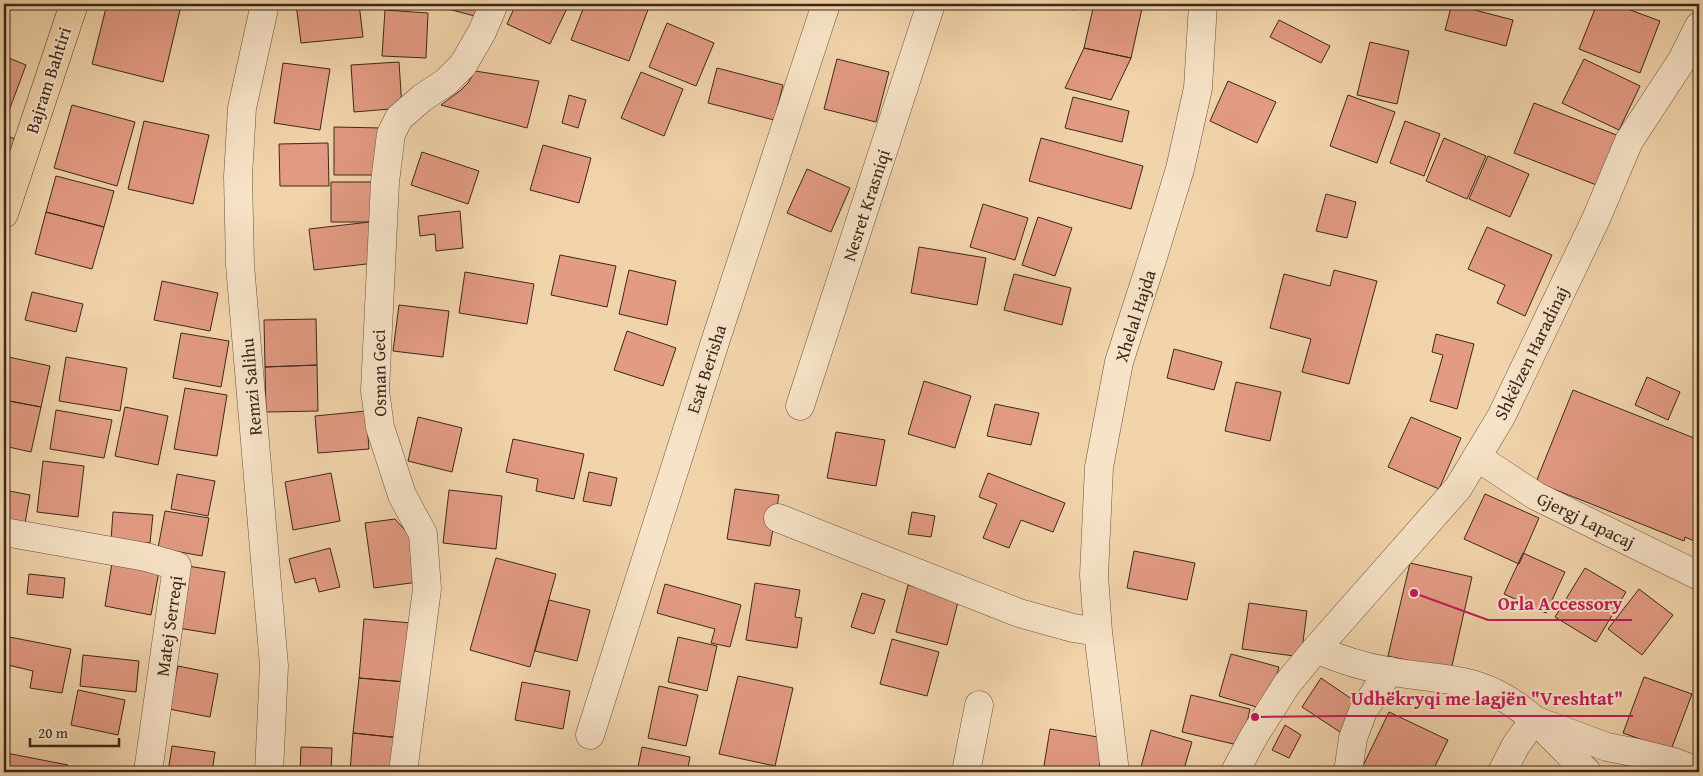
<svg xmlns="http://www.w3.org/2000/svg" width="1703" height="776" font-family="'Gentium Book Plus',serif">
<rect width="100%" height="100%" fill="#f2d4ab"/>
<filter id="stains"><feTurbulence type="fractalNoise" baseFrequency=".004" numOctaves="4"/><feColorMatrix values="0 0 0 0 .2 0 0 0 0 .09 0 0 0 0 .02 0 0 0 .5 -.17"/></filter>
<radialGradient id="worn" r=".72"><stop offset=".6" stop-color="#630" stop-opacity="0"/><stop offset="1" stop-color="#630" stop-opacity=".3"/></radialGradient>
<path fill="#e39b84" stroke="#3b281b" d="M107,4h47l26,6 -17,72 -71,-18z
M296,4h63l4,33 -62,6z
M437,4h49l-4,14 -45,-12z
M516,4h53l-19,40 -43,-20z
M585,4h65l-21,57 -58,-21z
M1046,4h30l-2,6z
M1094,4h49l-12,54 -47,-10z
M1452,4l61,16 -7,26 -61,-16z
M1597,4h17l46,17 -20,52 -61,-24z
M385,10l43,3 -2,45 -44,-2z
M1279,20l51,26 -9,17 -51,-26z
M667,23l47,20 -18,43 -47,-19z
M1370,42l39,9 -12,53 -40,-9z
M1084,48l47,10 -20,42 -46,-12z
M4,56l22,9 -22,59z
M837,59l52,13 -13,50 -52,-13z
M1584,59l56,27 -21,44 -57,-27z
M399,62l3,46 -48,4 -3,-47z
M283,63l47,6 -10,61 -46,-7z
M717,68l66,17 -9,35 -66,-17z
M475,71l64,10 -12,47 -86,-23 20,-15 7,-7z
M641,72l42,17 -19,47 -43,-18z
M1228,81l48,21 -19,41 -47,-22z
M569,95l17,5 -8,28 -16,-5z
M1348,95l47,17 -18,51 -47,-17z
M1073,97l56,14 -7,31 -57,-14z
M1534,103l85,33 -20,50 -85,-33z
M72,105l63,17 -18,64 -63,-18z
M144,121l65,14 -16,69 -65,-15z
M1405,121l35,13 -16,42 -34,-13z
M334,127l49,1v47h-49z
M4,135l17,6 -17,42z
M1041,138l102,28 -12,43 -102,-28z
M1444,138l42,18 -19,43 -41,-18z
M328,143l1,43h-49l-1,-42z
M543,145l48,13 -12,45 -49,-13z
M422,152l57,19 -11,33 -57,-19z
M1488,156l41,18 -19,43 -41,-18z
M807,169l43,19 -19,44 -44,-19z
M56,176l58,15 -10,36 -58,-15z
M331,182h49v40h-49z
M1326,194l30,8 -9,36 -31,-7z
M983,204l45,14 -13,42 -45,-13z
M460,211l3,37 -27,3 -1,-17 -15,2 -2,-20z
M46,212l58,15 -12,42 -57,-15z
M1038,217l34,11 -17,48 -33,-11z
M370,222l5,41 -61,7 -5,-41z
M1487,227l65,28 -27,61 -28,-13 8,-18 -37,-16z
M919,247l67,11 -9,47 -66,-12z
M560,255l56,11 -9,41 -56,-12z
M629,270l47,11 -9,44 -48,-11z
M1334,270l43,11 -28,103 -47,-12 9,-33 -41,-11 14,-54 46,12z
M465,272l69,12 -7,40 -68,-11z
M1014,274l57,14 -9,37 -58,-15z
M162,281l56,12 -8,38 -56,-11z
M32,292l51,12 -7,28 -51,-12z
M399,305l50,6 -6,46 -50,-6z
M316,319l1,46 -52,2 -1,-47z
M627,331l49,17 -13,38 -49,-16z
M181,333l48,8 -8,46 -48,-9z
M1436,334l38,10 -17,65 -27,-8 13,-46 -11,-3z
M1174,349l48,13 -8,28 -47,-12z
M4,356l46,10 -9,41 -37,-7z
M66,357l61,11 -7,43 -61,-10z
M317,365l1,46 -52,1 -1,-45z
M1647,377l33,15 -12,28 -33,-15z
M924,381l47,15 -16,52 -47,-14z
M1236,382l45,10 -11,49 -45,-10z
M185,388l42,7 -10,61 -43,-7z
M1573,390l126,50v103l-14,-6 -1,4 -148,-59z
M4,400l37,7 -10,45 -27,-6z
M995,404l44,9 -8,32 -44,-9z
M125,407l43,9 -10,49 -43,-9z
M56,410l56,10 -8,38 -54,-9z
M366,411l3,38 -51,4 -3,-37z
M418,417l44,11 -10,44 -44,-11z
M1411,417l50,21 -22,51 -51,-22z
M836,432l49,8 -9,46 -49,-8z
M513,439l71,15 -10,45 -38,-8 2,-12 -32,-7z
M43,461l41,5 -6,51 -41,-5z
M589,472l28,6 -6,28 -28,-5z
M331,473l9,48 -47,9 -8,-48z
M988,473l77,30 -12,29 -32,-12 -12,28 -26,-10 14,-34 -18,-7z
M177,474l38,7 -7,35 -37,-7z
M735,489l44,6 -9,51 -43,-7z
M4,490l26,5 -6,34 -20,-4z
M449,490l53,6 -6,53 -53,-6z
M1485,494l54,24 -20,46 -55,-25z
M165,511l44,7 -7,38 -44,-8z
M113,512l40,3 -3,28 -39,-3z
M912,512l23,4 -4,21 -23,-3z
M395,519l17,19 6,44 -44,6 -9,-65z
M330,548l10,39 -21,5 -4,-14 -20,5 -6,-24z
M1134,551l61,12 -8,37 -60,-12z
M1523,553l42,19 -19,41 -42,-19z
M496,558l60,16 -26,93 -60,-17z
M112,563l47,8 -8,44 -46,-9z
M1410,563l62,14 -21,93 -63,-14z
M188,566l37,6 -10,62 -37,-6z
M1585,568l41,24 -30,50 -41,-25z
M29,574l36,4 -2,20 -36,-4z
M755,583l45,7 -5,27 7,1 -5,30 -51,-8z
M665,584l76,21 -11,42 -19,-4 4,-14 -58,-16z
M908,585l51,13 -12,47 -51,-13z
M1639,589l34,26 -31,40 -34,-26z
M862,593l23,7 -11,34 -23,-7z
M549,600l41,10 -13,51 -42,-10z
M1249,603l58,8 -6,46 -59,-8z
M364,619l48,4 -6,59 -47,-4z
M4,636l67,13 -9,44 -32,-5 3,-17 -29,-7z
M678,637l39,9 -10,45 -39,-9z
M892,639l47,13 -12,44 -47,-12z
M1231,654l48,13 -12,43 -48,-14z
M83,655l56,6 -3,31 -56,-6z
M178,666l40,8 -8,43 -41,-8z
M738,676l55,12 -18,78 -56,-12z
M1644,677l48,17 -21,56 -48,-17z
M359,678l47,4 -5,56 -48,-5z
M1321,678l41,28 -19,28 -41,-27z
M522,682l48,9 -7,38 -48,-9z
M659,686l39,9 -12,51 -38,-8z
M78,690l47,10 -7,35 -47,-10z
M4,691l4,1 -3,20 -1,-1z
M1191,695l59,14 -8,37 -60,-14z
M1389,712l59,28 -16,32h-13l-11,-5 -2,5h-46z
M1285,725l16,10 -12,23 -17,-8z
M1050,729l54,9 -6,34h-55z
M1151,730l41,12 -9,30h-23l-19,-5z
M353,733l48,5 -3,34h-48z
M172,746l43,6 -3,20h-44z
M301,747l31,1 -1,24h-31z
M642,747l48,10 -3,15h-50z
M6,753l62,12 -2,7h-62z"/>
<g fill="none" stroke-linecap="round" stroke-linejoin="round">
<g stroke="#69533f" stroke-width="29">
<path id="minor" d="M265,4l-23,104 -4,68 2,89 34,401 -5,106
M800,406l131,-402
M1477,457l59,39 163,80
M778,518l241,95 54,15 25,4
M4,532l142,25 31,9 -29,206
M590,735l126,-396 110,-335
M403,772l24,-183 -4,-55 -21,-39 -22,-68 -5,-36 10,-209 6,-48 8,-16 23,-20 24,-16 17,-17 19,-33 12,-28
M966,772l13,-67
M1115,772l-17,-140 -4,-57 5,-108 20,-105 34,-105 27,-88 18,-81 5,-84
M1348,772l5,-34 10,-27 26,-40
M1502,772l14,-27 18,-25 73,27 31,6 36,9 25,10"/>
</g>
<g stroke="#69533f" stroke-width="29">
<path id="tertiary" d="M1316,649c23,10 47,18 72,22 30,6 61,6 90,15 45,14 77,55 109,86
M1235,772l19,-36 33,-52 29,-35 142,-161 43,-71 95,-198 33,-78 53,-81 17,-34"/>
</g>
<g stroke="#3b281b" stroke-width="29">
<path id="primary" d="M4,214l70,-210"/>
</g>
<use href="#minor" stroke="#f7e3c8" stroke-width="28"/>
<use href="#tertiary" stroke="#f7e3c8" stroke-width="28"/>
<use href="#primary" stroke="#f2d4ab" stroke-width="28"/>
</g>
<g text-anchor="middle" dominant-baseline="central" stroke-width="4" stroke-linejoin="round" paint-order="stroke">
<g font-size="18" fill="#3b281b" stroke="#f7e3c8">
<text transform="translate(48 80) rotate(-72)">Bajram Bahtiri</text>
<text transform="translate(866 205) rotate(-72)">Nesret Krasniqi</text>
<text transform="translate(1135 316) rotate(-72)">Xhelal Hajda</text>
<text transform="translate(1531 353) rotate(-64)">Shkëlzen Haradinaj</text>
<text transform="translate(706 369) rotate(-72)">Esat Berisha</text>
<text transform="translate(379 373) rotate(-91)">Osman Geci</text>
<text transform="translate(251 387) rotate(-95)">Remzi Salihu</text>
<text transform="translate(1586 520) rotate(26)">Gjergj Lapacaj</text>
<text transform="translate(169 626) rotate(-82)">Matej Serreqi</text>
</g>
</g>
<path fill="none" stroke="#c2185b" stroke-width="2" d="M1414 593L1488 620H1632M1255 717L1341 716H1633"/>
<g fill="#c2185b" stroke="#f7e3c8" stroke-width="2">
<circle cx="1414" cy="593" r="5"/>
<circle cx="1255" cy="717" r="5"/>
</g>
<g font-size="19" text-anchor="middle" font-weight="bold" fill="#c2185b" stroke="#f7e3c8" stroke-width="4" stroke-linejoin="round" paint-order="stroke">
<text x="1560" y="610">Orla Accessory</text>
<text x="1487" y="705">Udhëkryqi me lagjën "Vreshtat"</text>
</g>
<rect width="1703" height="776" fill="none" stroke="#f2d4ab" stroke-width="20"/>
<rect x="5" y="5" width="1693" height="766" fill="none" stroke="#3b281b" stroke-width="2.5"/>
<rect x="10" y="10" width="1683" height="756" fill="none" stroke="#3b281b"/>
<path d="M30 738v8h89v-8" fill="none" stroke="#3b281b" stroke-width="2.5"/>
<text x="38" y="738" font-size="15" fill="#3b281b" stroke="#f7e3c8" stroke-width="4" paint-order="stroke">20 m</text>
<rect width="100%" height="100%" filter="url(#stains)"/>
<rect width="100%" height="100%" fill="url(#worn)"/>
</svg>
